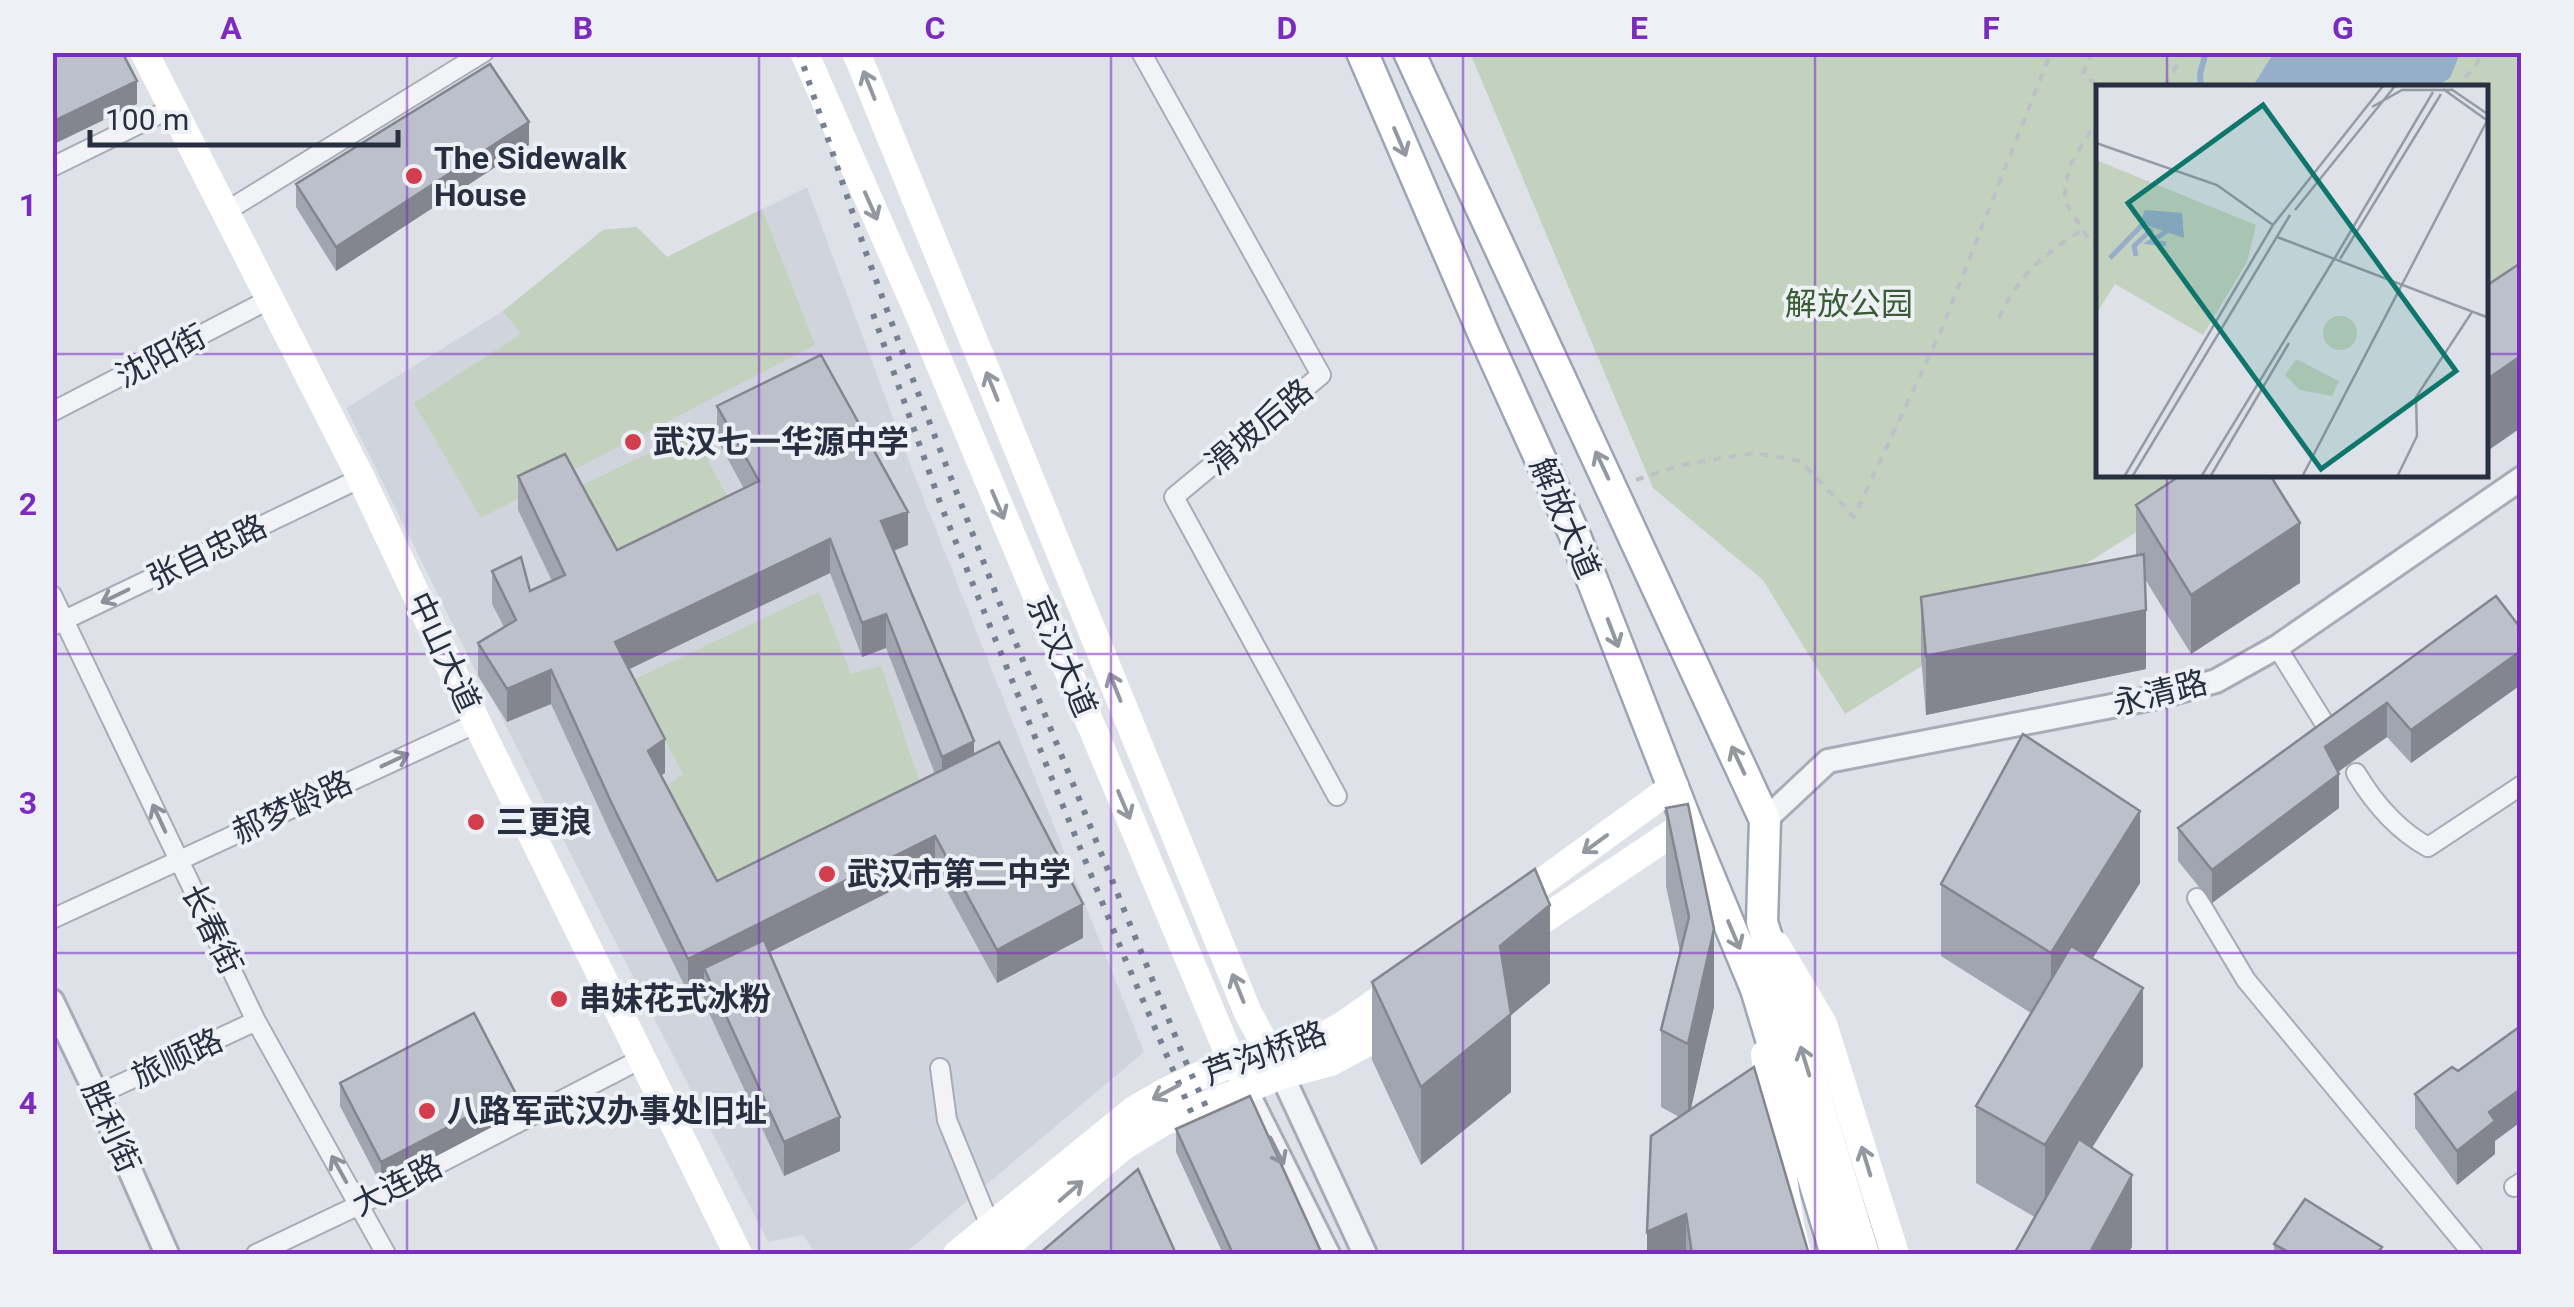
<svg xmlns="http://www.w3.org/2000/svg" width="2574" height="1307" font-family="Roboto,'Noto Sans SC',sans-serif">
<rect width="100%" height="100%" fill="#dee2e8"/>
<path fill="#d0d4dd" d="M807,187l108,290 229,575 -240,202h-88l-13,-19 -35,7 -278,-547 -12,-19 -132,-268 157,-97 100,-81 34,-3 30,30z"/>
<path fill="#c3d2bf" d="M1470,53h1051v239l-34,22 -1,-226h-387v387h129l-383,239 -82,-134 -110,-92z
M762,209l53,136 -334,173 -67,-115 107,-69 -18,-23 100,-81 34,-3 30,30z
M693,432l42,79 -115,63 -44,-86z
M819,592l32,82 30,-8 45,135 -208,102 -59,-111 24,-18 -50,-94z"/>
<path fill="#97aeca" d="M2274,53v-1l186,1 -10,25 -14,9h-184z"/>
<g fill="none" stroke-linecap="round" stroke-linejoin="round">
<path stroke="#97aeca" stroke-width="6" d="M2143,53l1,-1
M2201,88l-1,-14 6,-22"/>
<g stroke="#a7acb6" stroke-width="22">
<path id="minor" d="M1141,52l180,323 -147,122 163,299
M52,167l120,-59
M225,212l259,-160
M52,412l218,-113
M52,595l204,426 130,233
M52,626l309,-148
M2277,647l56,90
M2356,773c18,30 41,57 72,74l94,-62
M2197,898l49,82 227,274
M52,919l425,-196
M940,1068l7,52 44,108
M97,1095l159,-74
M2514,1187l8,-5
M256,1254l103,-49 284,-147"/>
</g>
<g stroke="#a7acb6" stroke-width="28">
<path id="tertiary" d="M1765,820l63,-59 330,-64 58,-16 61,-34 245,-169
M52,1001l45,94 70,159
M1233,1064l95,190
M1282,1075l83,179"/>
</g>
<g stroke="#9da5b4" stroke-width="35">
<path id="primary" d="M1362,52l123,285 88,194 114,292 69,166 80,265
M1409,52l356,768 -3,102 102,332"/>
</g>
<path stroke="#bcc0c7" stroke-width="4" stroke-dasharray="8 8" stroke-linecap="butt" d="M2092,52l-9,22 17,14
M2148,88l18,-5 13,-21 2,-10
M2453,88l22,-20 7,-16
M2099,117l-30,50 -5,33 24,38 11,9
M1999,318c18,-41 45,-65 84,-88
M1636,480l44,-15 74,-12 46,8 54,56 86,-184 111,-281"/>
<use href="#minor" stroke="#f1f3f6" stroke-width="18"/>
<use href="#tertiary" stroke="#f1f3f6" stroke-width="22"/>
<path stroke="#fff" stroke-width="28" d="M144,52l217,426 116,245 261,531
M804,52l114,260 315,752
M856,52l392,961 34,62
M1513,903l161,-117
M1522,934l165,-111
M1776,945l47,79 72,230
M1765,1054l25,171 7,29
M957,1254l177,-144 33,-19 41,-19 110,-33 24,-13 60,-42
M997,1254l125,-107 41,-25 119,-47 49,-13 33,-18 36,-25"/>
<use href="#primary" stroke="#fff" stroke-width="30"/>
<path stroke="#778092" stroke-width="6" stroke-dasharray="5 10" stroke-linecap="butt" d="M799,52l66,198 43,117 88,227 189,466 35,78
M873,314l69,194 184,453 79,183"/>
</g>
<path fill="#a1a5af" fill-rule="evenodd" d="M529,145l-193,126 -40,-64v-23z
M717,406l191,139 -14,6 80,203 109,184 -86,45 -62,-114 -166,83 71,199 -56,25 -80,-174v-17l-16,8 -76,-156 -61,-133 -44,18 -29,-46v-33l26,-16 -12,-23v-33l38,20 22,-10 -34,-71v-34l99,74 127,-61 -27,-50zM830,573l32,84 24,-9 49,126 -218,107 -56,-106 4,-2 -36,-104z
M2136,505l164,78 -109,71 -46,-75 1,90 -220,46 -5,-58v-60l215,-42z
M2496,596l26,34v54l-111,79 -24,-26 -49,35 1,36 -127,95 -34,-42v-33z
M1666,808l48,199 -24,103 118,144h-161l32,-137 -18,-10v-77l19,-78 -14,-66z
M2140,883l-48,75 51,108 -51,82 40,99 -97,-30 -59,-34v-77l55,-93 -90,-57v-72z
M1372,982l178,1 -39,32v77l-90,73 -49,-105z
M2458,1071l37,70v13l-38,31 -42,-57v-34z
M340,1083l175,32 -134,70 -41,-79z
M1176,1129l146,125h-99l-47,-102z
M2274,1244l108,10h-108z"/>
<path fill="#83868e" d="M137,81v23l-85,41v-23z
M529,122v23l-193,126v-24z
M2522,355v72l-36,25v-72z
M908,512v33l-27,10v-34z
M2300,523v60l-109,71v-59z
M830,539v34l-215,103v-34z
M2146,610v59l-220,46v-59z
M886,614v34l-24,9v-34z
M2522,650v34l-111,79v-33z
M551,670v34l-44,18v-33z
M2387,703v34l-62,44v-34z
M665,739v34l-17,11v-33z
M974,741v34l-32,15v-33z
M2339,774v34l-127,95v-33z
M2140,811v72l-89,142v-72z
M935,836v33l-225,113 -6,-14v17l-16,8v-34z
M1083,904v34l-86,45v-33z
M1550,905v78l-39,32v77l-90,73v-78l79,-141z
M1714,929v78l-26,115v-78z
M2143,988v78l-98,157v-78z
M2522,1088v33l-27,20v13l-38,31v-34l32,-39z
M515,1092v23l-134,70v-23z
M840,1117v34l-56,25v-34z
M2132,1175v72l-4,7h-39z
M1686,1214v40h-39v-22z"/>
<path fill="#bbc0cb" stroke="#83868e" stroke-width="2.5" d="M52,52h70l15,29 -85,41z
M490,64l39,58 -193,125 -40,-63z
M2522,262v93l-36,25v-94z
M821,355l87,157 -27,9 93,220 -32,16 -56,-143 -24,9 -32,-84 -215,103 50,97 -17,12 69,130 282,-139 84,162 -86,46 -62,-114 -247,123 -76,-155 -61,-134 -44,19 -29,-46 38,-23 -24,-49 29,-14 9,34 35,-16 -47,-99 47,-22 52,96 142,-69 -42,-75z
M2181,475h89l30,48 -109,72 -55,-90z
M2144,554l2,56 -220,46 -5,-59z
M2496,596l26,34v20l-111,80 -24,-27 -62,44 14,27 -127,96 -34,-42z
M2023,734l117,77 -89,142 -110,-69z
M1688,804l26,125 -26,115 -27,-14 28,-113 -23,-109z
M1535,869l15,36 -50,41 11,68 -90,73 -49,-105z
M764,940l76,177 -56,25 -80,-174z
M2071,946l72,42 -98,157 -69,-39z
M474,1013l41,79 -134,70 -41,-79z
M2522,1025v63l-33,24 6,9 -38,30 -42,-57 37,-27 6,4z
M1754,1067l54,184 -1,3h-115l-6,-40 -39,18 4,-96z
M1250,1096l72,158h-89l-57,-125z
M2079,1139l53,36 -43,79h-75z
M1138,1169l38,85h-137z
M2305,1199l77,48 -5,7h-85l-18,-10z"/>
<defs><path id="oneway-shaft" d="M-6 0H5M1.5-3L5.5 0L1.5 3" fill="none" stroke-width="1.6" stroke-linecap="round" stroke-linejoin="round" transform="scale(2.5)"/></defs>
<g stroke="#9397a0">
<use href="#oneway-shaft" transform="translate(869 85) rotate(-112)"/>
<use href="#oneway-shaft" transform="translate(1400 142) rotate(67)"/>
<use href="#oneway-shaft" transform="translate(871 206) rotate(66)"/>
<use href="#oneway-shaft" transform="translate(992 386) rotate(-112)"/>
<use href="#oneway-shaft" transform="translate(1602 465) rotate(-115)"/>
<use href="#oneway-shaft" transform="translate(998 505) rotate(67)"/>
<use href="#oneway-shaft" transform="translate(1613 633) rotate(69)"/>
<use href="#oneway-shaft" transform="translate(1115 687) rotate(-112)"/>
<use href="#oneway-shaft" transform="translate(1738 760) rotate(-115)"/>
<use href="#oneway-shaft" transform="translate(1124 805) rotate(67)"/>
<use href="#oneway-shaft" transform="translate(1595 844) rotate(144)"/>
<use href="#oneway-shaft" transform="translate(1734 935) rotate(67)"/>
<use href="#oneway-shaft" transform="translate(1238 988) rotate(-112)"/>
<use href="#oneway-shaft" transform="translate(1805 1061) rotate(-107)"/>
<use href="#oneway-shaft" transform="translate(1166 1092) rotate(152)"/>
<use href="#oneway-shaft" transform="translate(1866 1161) rotate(-107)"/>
<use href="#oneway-shaft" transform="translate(1071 1191) rotate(-41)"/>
</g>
<g stroke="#8c919b">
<use href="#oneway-shaft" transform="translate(115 596) rotate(154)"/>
<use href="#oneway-shaft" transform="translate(395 760) rotate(-25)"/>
<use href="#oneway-shaft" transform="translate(159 818) rotate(-115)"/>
<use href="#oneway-shaft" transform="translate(1277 1151) rotate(63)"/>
<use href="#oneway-shaft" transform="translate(339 1169) rotate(-119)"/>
</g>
<path fill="none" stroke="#7b2cbf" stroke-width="2.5" stroke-opacity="0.55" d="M407,52v1202M759,52v1202M1111,52v1202M1463,52v1202M1815,52v1202M2167,52v36M52,354h2047M2486,354h36M2167,475v779M52,654h2470M52,953h2470"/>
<g fill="#d23e4e" stroke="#edf1f6" stroke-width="4">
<circle cx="414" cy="176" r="10"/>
<circle cx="633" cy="442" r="10"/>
<circle cx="476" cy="822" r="10"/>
<circle cx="827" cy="874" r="10"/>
<circle cx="559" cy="999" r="10"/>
<circle cx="427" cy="1111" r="10"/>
</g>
<g text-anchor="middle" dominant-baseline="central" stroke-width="8" stroke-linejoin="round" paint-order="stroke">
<g font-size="32" font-weight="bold" fill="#272f40" stroke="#edf1f6" text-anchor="start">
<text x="434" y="158">The Sidewalk<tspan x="434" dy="37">House</tspan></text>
<text x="653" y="442">武汉七一华源中学</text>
<text x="496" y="822">三更浪</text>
<text x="847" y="874">武汉市第二中学</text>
<text x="579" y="999">串妹花式冰粉</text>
<text x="447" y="1111">八路军武汉办事处旧址</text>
</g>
<g font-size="32" fill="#395c33" stroke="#edf1f6">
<text x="1849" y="304">解放公园</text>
</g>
<g font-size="32" fill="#272f40" stroke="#edf1f6">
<text transform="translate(161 356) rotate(-28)">沈阳街</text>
<text transform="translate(1259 427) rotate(-40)">滑坡后路</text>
<text transform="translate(1565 518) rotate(67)">解放大道</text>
<text transform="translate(207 552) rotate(-26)">张自忠路</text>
<text transform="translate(444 652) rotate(65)">中山大道</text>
<text transform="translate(1062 656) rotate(67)">京汉大道</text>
<text transform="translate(2160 693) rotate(-14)">永清路</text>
<text transform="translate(292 807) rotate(-25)">郝梦龄路</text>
<text transform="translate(212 929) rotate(64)">长春街</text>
<text transform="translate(1265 1053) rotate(-20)">芦沟桥路</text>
<text transform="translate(177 1058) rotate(-25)">旅顺路</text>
<text transform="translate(111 1127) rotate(66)">胜利街</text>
<text transform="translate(397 1185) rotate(-27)">大连路</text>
</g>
</g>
<g transform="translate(2096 85)">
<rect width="392" height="392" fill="#dee2e8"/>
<path d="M0,75l160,65 -9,37 -44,73 -88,-51 -19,30zM227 248a17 17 0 1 1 34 0a17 17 0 1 1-34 0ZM200,274l43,22 -7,15 -32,-6 -15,-15z" fill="#c3d2bf"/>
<path d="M49,125l37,3 2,25 -44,-15z" fill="#97aeca"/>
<path fill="none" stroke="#97aeca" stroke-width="5" d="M70,159l-16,-2 17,-11M40,171l-2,-10 18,-17M14,173l33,-34"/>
<path fill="none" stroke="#959aa5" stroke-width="2.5" d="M347,4l45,32M355,4l38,26M276,22l30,-17h51M0,58l121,42 56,40M199,125l100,-124M181,152l212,81M240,171l97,-164M244,174l101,-165M28,392l149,-252 110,-139M36,392l158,-262M105,392l135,-221M114,392l79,-134M206,392l187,-360M301,392l20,-41 -1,-39 56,-85"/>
<path fill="#0f766e" fill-opacity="0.15" stroke="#0f766e" stroke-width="5" d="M167,20l193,266 -135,98 -193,-266z"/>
<rect width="392" height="392" fill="none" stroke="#272f40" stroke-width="5"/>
</g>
<rect width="2574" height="1307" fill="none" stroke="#edf1f6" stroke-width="110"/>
<path d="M90 130v15h308v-15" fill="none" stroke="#272f40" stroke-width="5"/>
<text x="105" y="130" font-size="30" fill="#272f40" stroke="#edf1f6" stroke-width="8" paint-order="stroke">100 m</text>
<rect x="55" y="55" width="2464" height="1197" fill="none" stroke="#7b2cbf" stroke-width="4"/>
<g font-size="32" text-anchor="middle" font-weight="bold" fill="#7b2cbf">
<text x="231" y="39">A</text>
<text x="583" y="39">B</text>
<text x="935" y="39">C</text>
<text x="1287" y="39">D</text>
<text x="1639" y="39">E</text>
<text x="1991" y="39">F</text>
<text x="2343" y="39">G</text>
<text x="28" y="216">1</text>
<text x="28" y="515">2</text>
<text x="28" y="814">3</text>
<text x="28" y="1114">4</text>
</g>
</svg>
